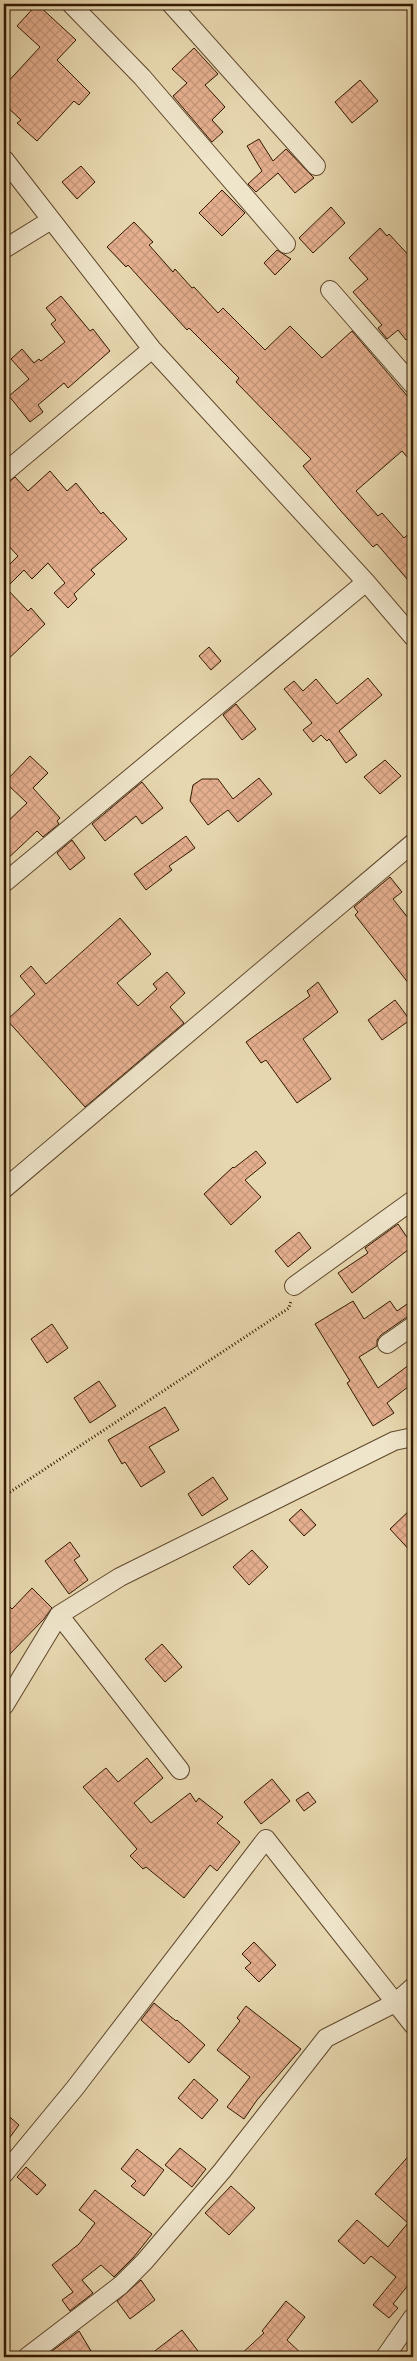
<svg xmlns="http://www.w3.org/2000/svg" width="417" height="2361" font-family="'Sorts Mill Goudy',serif">
<defs>
<pattern id="building-cross-hatch" width="8" height="8" patternUnits="userSpaceOnUse" patternTransform="scale(1.25)"><rect width="8" height="8" fill="#e5af8f"/><path d="M0 0l8 8M0 8l8-8" fill="none" stroke="#c5967a"/></pattern>
</defs>
<rect width="100%" height="100%" fill="#e7d7af"/>
<filter id="stains"><feTurbulence type="fractalNoise" baseFrequency=".004" numOctaves="4"/><feColorMatrix values="0 0 0 0 .2 0 0 0 0 .09 0 0 0 0 .02 0 0 0 .5 -.17"/></filter>
<radialGradient id="worn" r=".72"><stop offset=".6" stop-color="#630" stop-opacity="0"/><stop offset="1" stop-color="#630" stop-opacity=".3"/></radialGradient>
<path fill="url(#building-cross-hatch)" stroke="#331900" d="M37,4l39,36 -19,20 33,33 -11,12 -5,-4 -37,40 -20,-18 4,-3 -17,-16v-18l36,-39 -23,-21z
M194,48l24,26 -13,11 20,22 -13,13 11,12 -11,10 -39,-46 14,-13 -15,-14z
M360,80l18,21 -26,22 -17,-21z
M259,139l14,22 13,-12 28,29 -19,15 -17,-20 -22,19 -8,-8 14,-13 -15,-25z
M81,166l14,16 -18,17 -15,-17z
M222,190l23,23 -23,23 -23,-23z
M331,207l14,16 -32,30 -14,-15z
M134,222l19,20 -4,3 24,27 2,-3 17,19 2,-1 24,26 5,-5 42,42 25,-24 32,32 30,-27 57,67 -2,2 6,7v57l-11,-13 -46,40 22,25 4,-3 22,25 9,-8v56l-36,-42 -4,3 -33,-37 -37,-44 8,-7 -75,-77 3,-4 -50,-50 -2,2 -59,-65 -2,2 -19,-20z
M380,228l7,8 2,-2 24,26v74l-7,6 -8,-10 -11,9 -9,-11 4,-3 -29,-33 15,-13 -19,-21z
M277,250l14,9 -16,16 -11,-12z
M61,296l29,35 3,-2 17,22 -42,37 -4,-5 -26,22 5,7 -13,10 -21,-26 20,-17 -18,-20 11,-10 12,14 5,-4 2,2 24,-19 -14,-18 5,-4 -10,-12z
M50,471l17,20 9,-8 25,31 2,-2 24,27 -36,31 4,4 -21,20 3,5 -9,9 -14,-15 11,-10 -17,-20 -16,16 -8,-9 -18,18 22,23 3,-3 14,16 -41,39v-93l14,-14 -14,-15v-55l11,-9 13,14z
M209,647l12,14 -10,9 -12,-14z
M368,678l14,17 -43,36 18,24 -11,8 -17,-24 -2,2 -6,-6 -8,7 -10,-12 9,-7 -28,-34 10,-8 9,10 13,-12 21,25z
M236,704l20,25 -14,11 -19,-25z
M30,756l18,17 -15,15 27,30 -3,3 2,3 -16,13 -6,-6 -33,31v-37l23,-22 -22,-21z
M385,760l16,16 -21,18 -16,-17z
M259,778l13,16 -34,28 -10,-12 -20,15 -18,-24 3,-16 9,-6h16l15,20z
M142,782l21,26 -21,16 -6,-8 -31,25 -13,-17z
M186,836l9,12 -26,18 3,4 -26,20 -12,-16z
M72,840l13,18 -15,12 -13,-17z
M390,877l12,15 -9,7 20,25v65l-58,-74 3,-3 -4,-5z
M120,918l31,36 -34,29 21,23 19,-17 -4,-5 14,-12 18,21 -15,14 14,16 -99,84 -78,-87 28,-26 -15,-18 11,-10 15,18z
M318,982l20,30 -35,27 28,40 -34,24 -31,-43 -5,3 -15,-21 64,-46 -3,-5z
M395,1000l15,20 -28,20 -14,-20z
M256,1151l10,12 -21,17 16,17 -30,28 -27,-31 29,-27 1,1z
M398,1224l15,22 -61,47 -14,-20 30,-20 -3,-5z
M299,1232l12,16 -23,19 -13,-16z
M413,1300v16l-6,1 -26,18 -4,5v6l-18,11 19,31 35,-26v21l-26,20 7,10 -21,13 -26,-43 3,-2 -35,-57 38,-23 11,18 26,-18 7,10z
M52,1324l16,24 -21,15 -16,-24z
M99,1381l17,25 -26,17 -16,-25z
M165,1407l14,23 -30,17 16,25 -24,15 -16,-25 -3,2 -14,-24z
M213,1477l15,22 -26,17 -14,-22z
M413,1507v47l-23,-25z
M301,1509l15,16 -12,11 -15,-16z
M70,1542l10,14 -6,4 14,20 -19,14 -24,-33z
M252,1550l16,17 -19,18 -16,-18z
M32,1588l20,20 -8,11 -40,41v-59l8,8z
M162,1644l20,23 -17,15 -20,-23z
M147,1758l16,20 -29,25 17,20 39,-30 6,9 3,-4 24,19 -6,6 23,19 -23,29 -7,-6 -26,33 -38,-31 -3,2 -13,-13 7,-7 -54,-62 23,-19 12,14z
M272,1779l18,22 -29,23 -17,-22z
M308,1792l8,10 -12,9 -8,-11z
M254,1942l22,23 -17,17 -14,-14 6,-5 -9,-9z
M154,2003l22,18 1,-1 28,25 -16,18 -48,-43z
M246,2006l55,43 -44,51 -13,19 -17,-12 23,-30 -33,-27 23,-29 -3,-3z
M194,2079l24,21 -16,19 -24,-21z
M4,2112l15,13 -15,20z
M180,2148l26,21 -14,18 -27,-22z
M137,2149l27,21 -20,26 -13,-10 5,-5 -15,-12z
M413,2151v128l-20,25 5,4 -9,10 -16,-13 23,-28 -25,-21 -7,8 -26,-23 19,-21 31,27 20,-24 -33,-29z
M26,2167l20,18 -9,10 -20,-18z
M231,2186l24,22 -26,27 -24,-22z
M95,2190l57,44 -19,24 -19,19 -13,-12 -19,15 11,13 -23,18 -8,-11 11,-8 -21,-27 27,-21 16,-21 -16,-13z
M141,2280l14,20 -25,19 -13,-18z
M286,2301l19,16 -18,23 18,17h-67l26,-24 -2,-2z
M182,2330l16,21 -9,6h-42z
M79,2331l12,20 -10,6h-37z"/>
<g fill="none" stroke-linecap="round" stroke-linejoin="round">
<g stroke="#60482c" stroke-width="20">
<path id="minor" d="M71,4l71,73 144,167
M171,4l145,162
M4,159l148,190 214,233 47,55
M4,249l47,-29
M330,290l83,95
M4,473l148,-124
M4,883l362,-301
M4,1189l409,-346
M294,1286l119,-86
M387,1344l26,-18
M59,1615l61,-38 274,-136 19,-4
M4,1706l55,-91 121,155
M4,2174l71,-86 191,-249 147,186
M27,2357l94,-72 23,-23 78,-91 104,-133 69,-35 18,-16
M385,2357l28,-40"/>
</g>
<path stroke="#331900" stroke-width="3" stroke-dasharray="1 2.5" stroke-linecap="butt" d="M4,1496l285,-188 2,-7"/>
<use href="#minor" stroke="#efe5cb" stroke-width="18"/>
</g>
<rect width="417" height="2361" fill="none" stroke="#e7d7af" stroke-width="20"/>
<rect x="5" y="5" width="407" height="2351" fill="none" stroke="#331900" stroke-width="2.5"/>
<rect x="10" y="10" width="397" height="2341" fill="none" stroke="#331900"/>
<rect width="100%" height="100%" filter="url(#stains)"/>
<rect width="100%" height="100%" fill="url(#worn)"/>
</svg>
